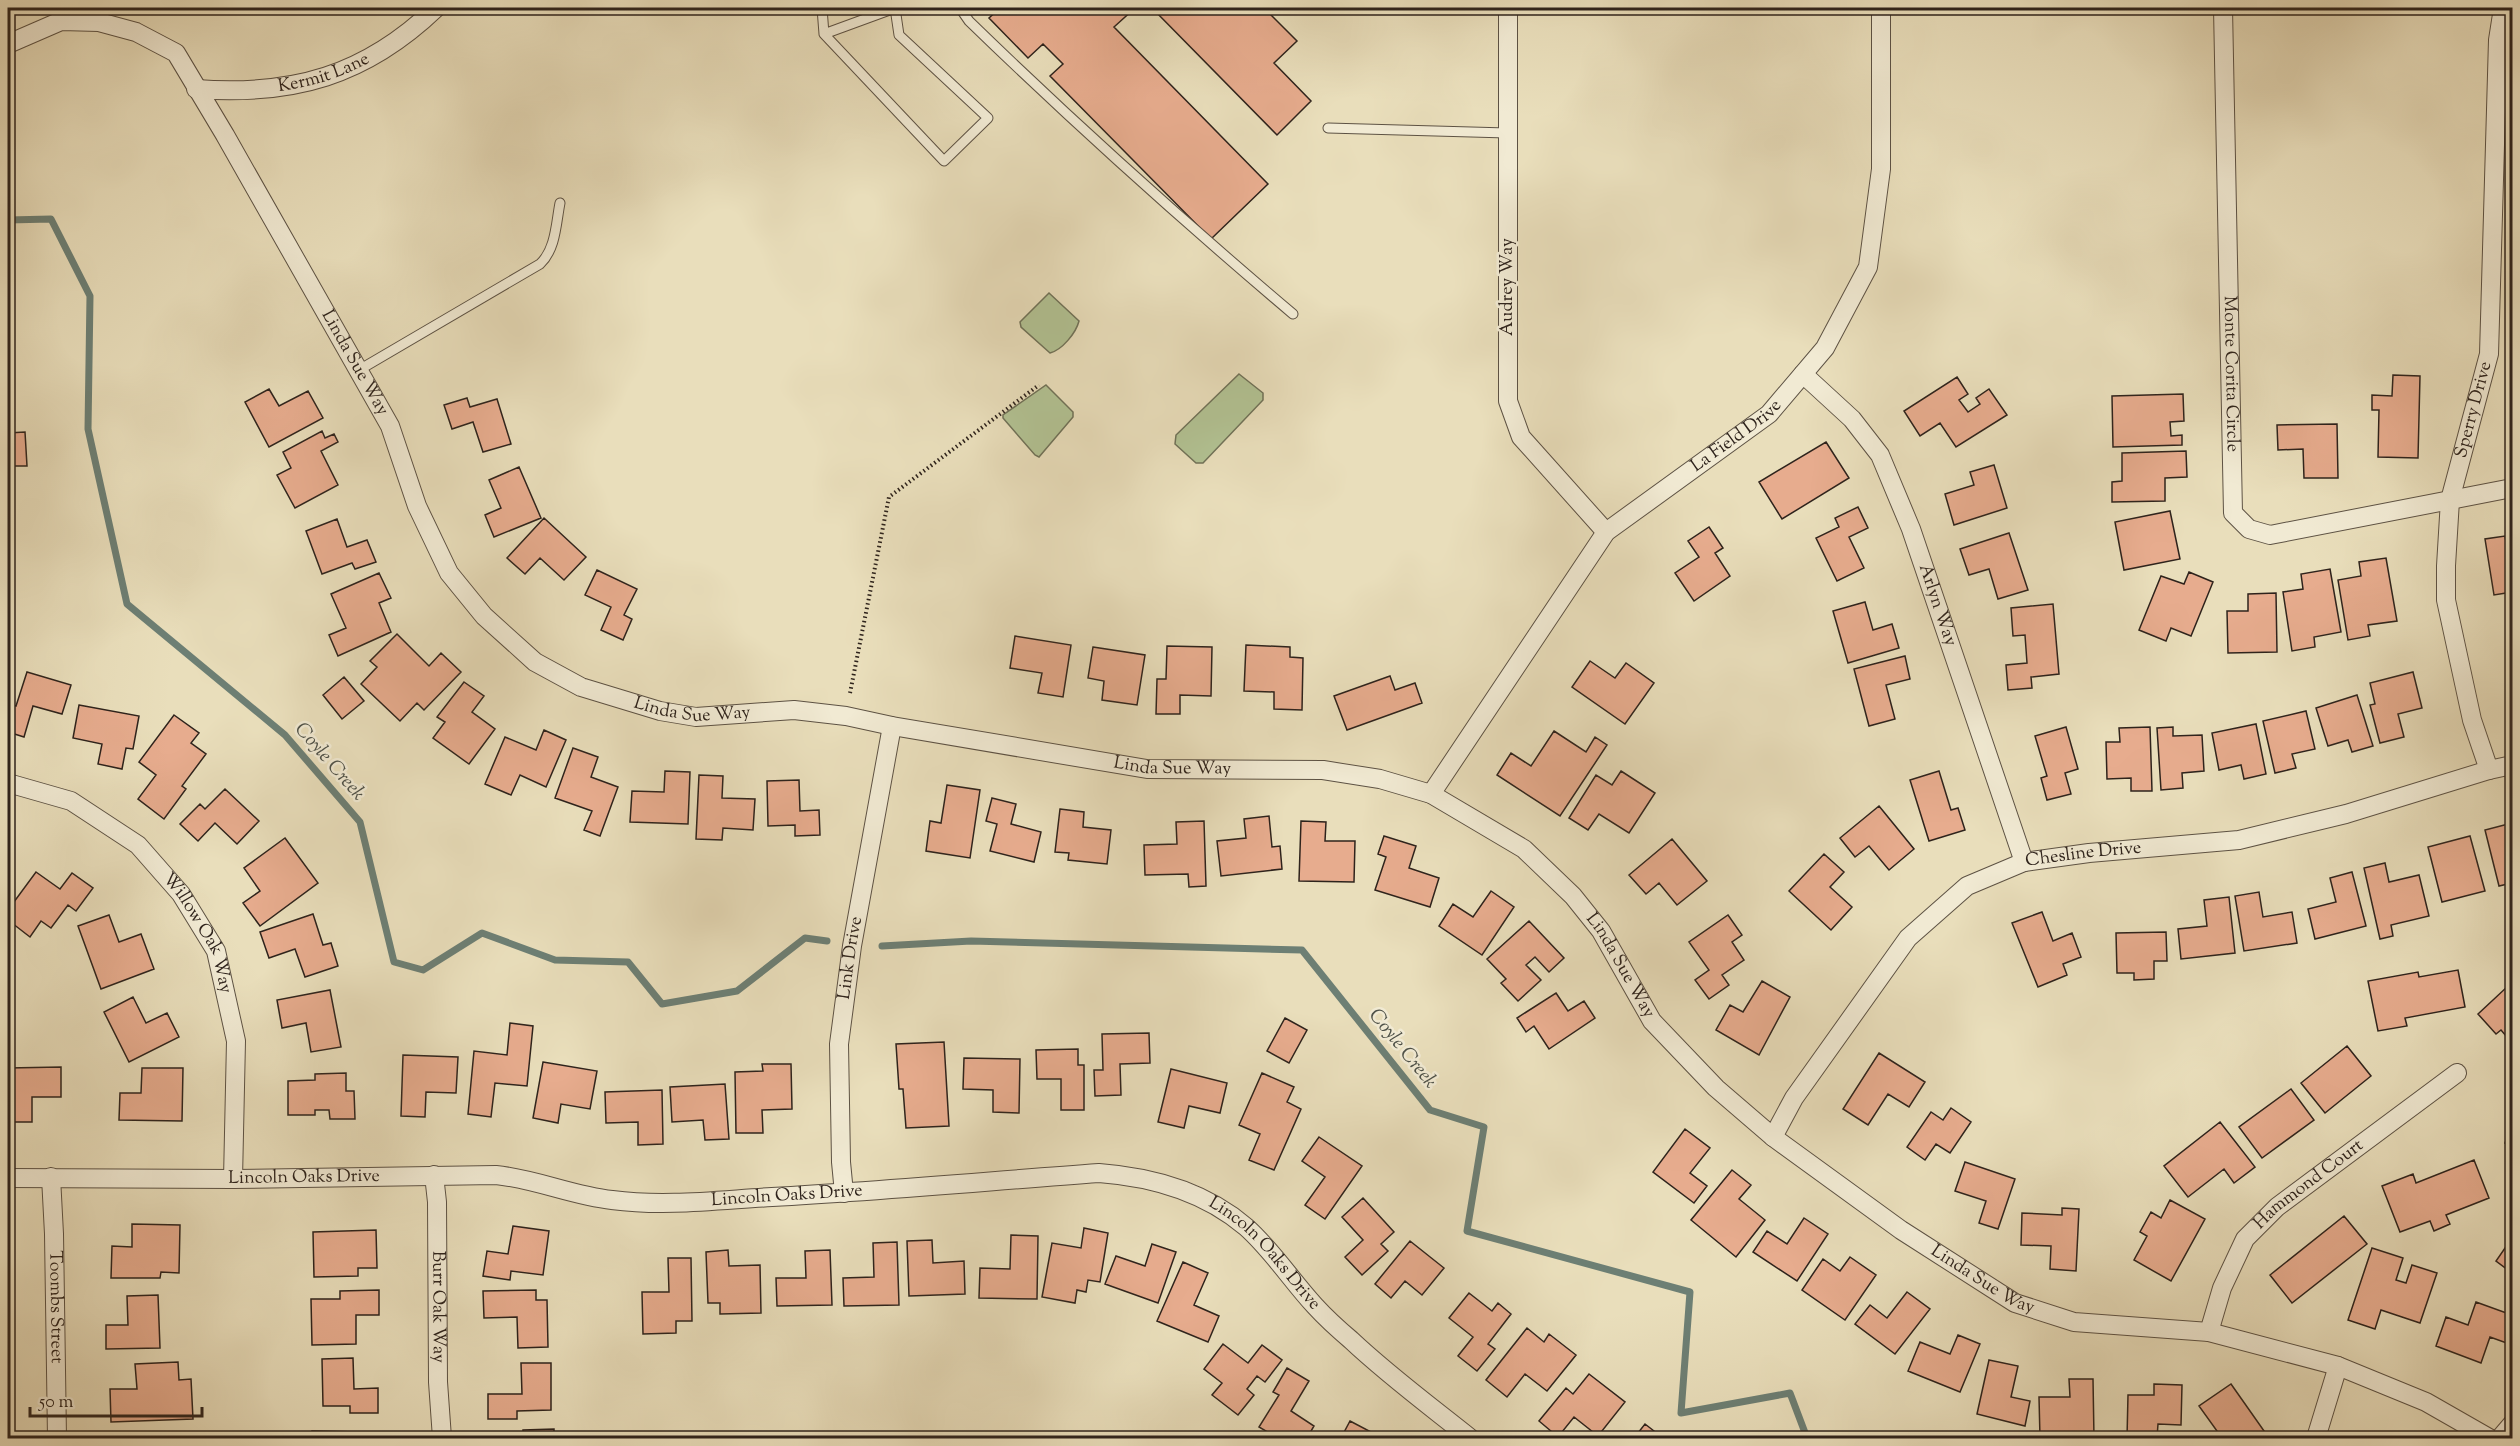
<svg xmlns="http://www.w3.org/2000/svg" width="2520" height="1446" font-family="'Sorts Mill Goudy',serif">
<rect width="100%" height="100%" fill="#e9debb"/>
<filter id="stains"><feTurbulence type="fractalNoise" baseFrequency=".00333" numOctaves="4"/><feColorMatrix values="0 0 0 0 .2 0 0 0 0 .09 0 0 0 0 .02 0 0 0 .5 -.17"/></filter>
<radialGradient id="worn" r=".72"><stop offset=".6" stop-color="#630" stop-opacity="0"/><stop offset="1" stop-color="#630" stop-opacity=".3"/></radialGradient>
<path fill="#b2c293" stroke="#707258" stroke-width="1.5" d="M1049,293l30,28c-3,12 -17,29 -29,32l-29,-26 -1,-5z
M1239,374l24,19v7l-60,63h-7l-21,-19 1,-9z
M1046,385l27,27v5l-34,40 -4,-2 -32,-37v-3z"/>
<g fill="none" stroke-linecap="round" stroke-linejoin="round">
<path stroke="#6d7f74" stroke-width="7" d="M8,220l43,-1 39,77 -2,133 39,175 158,131 75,87 34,140 29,8 59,-37 73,27 73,2 34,42 75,-13 68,-53 22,3
M882,946l89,-5 331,9 128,160 54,17 -17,104 223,61 -9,121 109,-20 17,45"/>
</g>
<path fill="#e7ac8e" stroke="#2e231c" stroke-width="1.5" d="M1000,8h135l-21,19 154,157 -57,55 -161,-163 13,-12 -20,-20 -15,14 -39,-40z
M1152,8h112l33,33 -23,22 37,38 -34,34z
M2393,375l27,1 -2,82 -40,-1 1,-47h-7v-15l20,1z
M1957,377l11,17 -9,6 9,12 12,-8 -4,-6 13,-9 18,26 -51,32 -16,-24 -20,13 -16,-25z
M269,389l10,17 29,-15 15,27 -54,29 -24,-45z
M2183,394l1,27 -14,1 1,14 11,-1v10l-69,2 -1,-51z
M467,398l3,9 27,-8 14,45 -28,8 -10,-30 -21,7 -8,-24z
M2337,424l1,54h-34l-1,-29 -25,1 -1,-25z
M322,431l3,7 9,-4 4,8 -17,9 17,34 -43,23 -18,-33 14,-7 -8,-16z
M25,432l2,34h-19v-33z
M1826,442l23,36 -67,41 -23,-37z
M2186,451l1,26 -22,1v23l-53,1v-20l10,-1v-28z
M1994,465l13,43 -53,17 -9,-31 29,-9 -4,-13z
M519,467l22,51 -47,19 -9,-22 16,-7 -12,-28z
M1858,507l10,21 -19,9 15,31 -27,13 -21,-43 23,-11 -4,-9z
M2170,511l10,48 -56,11 -9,-48z
M544,518l42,39 -22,23 -24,-22 -15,16 -18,-16z
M337,519l10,28 20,-7 9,22 -21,7 -3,-6 -30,11 -16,-43z
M1709,527l14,21 -8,5 15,23 -36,25 -19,-28 24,-16 -11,-16z
M2009,533l19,57 -30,9 -9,-30 -20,6 -9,-26z
M2505,536l4,22h3v34l-18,3 -9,-56z
M2386,558l11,63 -29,4 2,11 -22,4 -10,-60 23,-4 -2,-14z
M2330,569l11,63 -27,5 1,10 -23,4 -9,-59 20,-3 -2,-15z
M597,570l40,19 -13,26 8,4 -9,21 -22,-10 10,-23 -26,-12z
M2189,572l24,10 -22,54 -20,-8 -5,13 -27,-11 22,-54 23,8z
M379,573l12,25 -12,5 12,29 -53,24 -9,-21 17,-7 -15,-34z
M2276,593l1,59 -49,1 -1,-42h21v-17z
M1865,602l8,28 19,-6 7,24 -51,15 -15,-52z
M2053,604l6,70 -28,3 1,11 -24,2 -2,-25 21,-2 -2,-28 -12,1 -2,-28z
M397,634l32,32 12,-13 20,19 -37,38 -7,-7 -17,18 -39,-37 16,-17 -7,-6z
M1015,636l56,9 -8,52 -25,-4 4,-20 -32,-5z
M1246,645l44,2v10l13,1 -1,52 -28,-1v-17l-30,-1z
M1167,646l45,1 -1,49 -31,-1v19h-24l1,-35h9z
M1093,647l52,8 -8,50 -35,-5 2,-19 -16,-3z
M1905,656l5,23 -24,6 9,34 -26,7 -15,-57z
M1590,661l25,17 11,-15 28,20 -29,41 -53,-37z
M27,672l44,13 -9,29 -29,-8 -9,31 -16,-5v-29l8,3z
M2413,672l9,36 -24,6 6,23 -24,6 -10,-38 5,-1 -5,-21z
M1390,676l5,14 20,-7 7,20 -75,27 -13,-34z
M344,677l20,24 -22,18 -19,-24z
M464,682l20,14 -12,16 23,17 -26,35 -36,-26 12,-16 -8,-5z
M2357,695l16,51 -21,6 -4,-12 -20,6 -12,-38z
M79,705l60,11 -6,33 -7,-1 -4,21 -24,-5 4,-20 -29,-6z
M2306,711l9,38 -23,5 4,14 -21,5 -12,-52z
M174,715l25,18 -8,10 15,11 -24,32 4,3 -22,30 -26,-20 18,-24 -17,-13z
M2256,724l10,50 -22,5 -3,-14 -22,5 -7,-37z
M2066,727l12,42 -13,4 6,21 -24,6 -6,-22 6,-2 -12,-40z
M2150,727l2,64h-21v-13l-24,1 -1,-37h14l-1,-14z
M2173,727v9l29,-1 2,36 -22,2 1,15 -22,2 -4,-62z
M544,730l22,10 -20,47 -26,-12 -9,20 -26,-11 20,-47 31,13z
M1554,731l32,21 9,-15 12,8 -47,71 -63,-41 14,-22 20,13z
M573,748l25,9 -7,20 27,10 -18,49 -16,-6 8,-19 -37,-13z
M665,771l25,1 -2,52 -58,-2 2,-31 32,1z
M1621,771l34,22 -26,40 -30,-19 -11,16 -19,-12 27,-43 16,10z
M1939,771l12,39 7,-2 7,22 -36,11 -19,-61z
M699,775l24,1 -1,22 33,1 -2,31 -30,-2 -1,12 -26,-1z
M799,780l1,31 19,-1 1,25 -25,1v-11l-27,1 -1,-45z
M947,785l33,5 -10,68 -44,-7 4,-30 11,2z
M225,789l34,32 -22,23 -22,-21 -17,18 -18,-17 20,-20 5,5z
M992,798l24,6 -5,20 30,8 -7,30 -44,-11 7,-27 -11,-3z
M1879,806l35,43 -25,21 -20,-24 -14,11 -15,-19z
M1060,809l24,3 -1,15 28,3 -4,34 -39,-4 1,-7 -14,-1z
M1269,816l3,31 8,-1 2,23 -61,7 -4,-35 29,-3 -2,-19z
M1204,821l2,65 -17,1 -1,-13 -43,1 -1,-30 33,-1 -1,-22z
M1301,821l25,1 -1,19h30l-1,41 -55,-1z
M2512,823v60l-13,3 -14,-56z
M1384,836l32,10 -7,22 30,10 -9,29 -55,-17 11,-33 -8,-3z
M2470,836l15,55 -43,11 -14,-55z
M285,838l33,45 -58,43 -17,-23 17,-12 -16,-23z
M1672,839l35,42 -30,24 -18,-22 -13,11 -17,-19z
M1824,854l20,18 -14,15 22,20 -21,23 -42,-39z
M2385,863l4,19 30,-7 10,41 -38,9 2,11 -13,3 -16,-71z
M36,872l24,17 12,-16 21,15 -17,23 -8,-6 -17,23 -10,-7 -11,16 -22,-17v-10z
M2352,872l14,54 -51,13 -7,-30 28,-7 -6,-24z
M1491,891l23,16 -32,48 -43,-29 14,-22 20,13z
M2259,892l4,25 29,-5 5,31 -53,8 -9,-55z
M2229,897l6,56 -54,6 -3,-30 29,-3 -3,-26z
M2042,912l11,29 19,-8 9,24 -18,7 4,11 -29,12 -26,-64z
M313,914l10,31 8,-2 7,23 -33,11 -10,-28 -26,9 -9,-26z
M109,915l10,27 22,-8 13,35 -53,20 -23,-63z
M1728,915l14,20 -10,7 12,18 -22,15 7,10 -20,14 -14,-19 14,-10 -20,-28z
M1529,921l35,37 -15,14 -14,-15 -9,8 15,15 -23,21 -17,-18 5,-4 -19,-20z
M2166,932l1,29h-13v18l-20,1v-7h-17l-1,-40z
M2458,970l7,37 -60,11 2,8 -29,5 -10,-50 50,-9 1,5z
M1762,981l28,16 -31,58 -43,-25 14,-25 13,7z
M2508,986l4,5v52l-11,-13 -5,4 -18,-20z
M330,990l11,57 -30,5 -5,-29 -24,5 -5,-28z
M1556,993l12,18 16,-10 11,17 -46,31 -15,-23 -8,6 -9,-14z
M133,997l13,26 21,-10 12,24 -50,25 -25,-50z
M1285,1018l22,12 -18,33 -22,-12z
M510,1023l23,3 -6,60 -32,-3 -4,34 -23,-3 6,-63 33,4z
M1149,1033l1,30 -30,1 1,31 -26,1 -1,-26h9l-1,-36z
M944,1042l5,84 -43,2 -3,-39h-4l-3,-45z
M2347,1046l24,30 -46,37 -24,-30z
M1078,1049v16h6v45h-23v-31h-24l-1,-29z
M1879,1053l46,29 -16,25 -21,-13 -20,31 -25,-16z
M403,1055l55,2 -2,36 -30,-1 -1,25 -24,-1z
M964,1058l56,1 -1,54 -26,-1v-22l-30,-1z
M543,1062l54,9 -7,38 -29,-5 -3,19 -25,-5z
M762,1064h29l1,45 -30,1 1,23h-27l-1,-61 28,-1z
M61,1067v30h-29v25h-24v-54z
M142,1068h41l-1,53 -63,-1 1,-27h21z
M1171,1069l56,14 -7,30 -31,-7 -5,22 -26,-6z
M346,1073v18h8l1,28h-25l-1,-9h-14v5h-27v-34l27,-1v-6z
M1262,1073l32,14 -7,15 14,7 -27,61 -25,-10 11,-26 -21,-9z
M725,1084l4,55 -24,1 -2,-20 -31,2 -2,-35z
M2291,1089l23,31 -52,38 -23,-31z
M662,1090l1,54 -25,1v-23l-32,1 -1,-31z
M1951,1108l20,14 -21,31 -14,-9 -11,16 -18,-13 24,-35 12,8z
M2220,1122l35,45 -21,16 -10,-14 -36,28 -24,-31z
M2512,1123v23l-7,-3z
M1685,1129l25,19 -20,25 17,13 -13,17 -41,-31z
M1319,1137l43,29 -37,53 -20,-14 20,-28 -23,-16z
M2474,1160l15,38 -43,17 4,9 -16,7 -4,-10 -30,11 -18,-46 31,-12 3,9z
M1965,1162l50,17 -17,50 -19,-6 7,-22 -31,-10z
M1732,1170l19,15 -12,14 26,21 -29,37 -45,-37z
M1363,1198l31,34 -13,12 7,7 -26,24 -17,-18 18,-17 -21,-23z
M2170,1200l35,19 -34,62 -37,-21 13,-24 -7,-4 11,-20 10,6z
M2062,1208l17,1 -3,62 -26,-2 1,-23 -30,-1 1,-32 40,2z
M2344,1216l23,28 -75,59 -22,-28z
M1804,1218l24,16 -31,47 -44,-29 14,-21 20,13z
M132,1224l48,1 -1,48 -18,-1 -1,6h-49l1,-32 20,1z
M513,1226l36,5 -6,44 -32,-4 -1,9 -27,-4 4,-25 21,3z
M1084,1228l24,5 -8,49 -12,-2 -2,12 -9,-2 -2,13 -33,-6 10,-54 29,5z
M376,1230l1,38h-19v8l-44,1 -1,-45z
M1011,1235l27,1 -1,63 -58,-1 1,-30 30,1z
M2512,1238v35l-16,-12z
M932,1240l1,23 31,-2 1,33 -56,2 -2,-55z
M1410,1241l34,27 -22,27 -17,-14 -14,17 -16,-14z
M897,1242l2,63 -55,1 -1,-28 31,-1 -1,-34z
M1152,1244l24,8 -18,51 -53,-19 11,-28 29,10z
M2372,1248l31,10 -7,22 10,3 6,-18 25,8 -17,50 -39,-13 -6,19 -27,-9z
M728,1250l1,16 31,-1 1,48 -41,1v-11h-12l-2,-51z
M830,1250l2,55 -55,1 -1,-28h30l-1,-27z
M1850,1257l26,18 -31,45 -43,-30 21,-31 17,12z
M668,1258h23l1,63h-16v12l-33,1 -1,-42h27z
M1183,1262l25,11 -14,32 25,11 -11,26 -51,-21z
M379,1290v25h-23v29l-44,1 -1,-46h29v-8z
M536,1290v10h11l1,47 -30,1 -1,-31 -33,1 -1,-27z
M1907,1292l23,17 -35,45 -40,-30 15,-19 17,13z
M1469,1293l23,18 6,-8 13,11 -23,30 7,5 -18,22 -19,-15 15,-19 -24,-19z
M158,1295l2,53 -54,1v-24h22l-1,-29z
M2476,1302l36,13v30l-22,-8 -9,26 -45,-17 10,-29 22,8z
M1527,1328l17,14 5,-8 27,21 -29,36 -22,-17 -18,23 -21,-17z
M1958,1335l22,9 -20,48 -52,-21 12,-29 30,12z
M1223,1344l25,19 14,-18 20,15 -17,22 -8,-6 -10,13 7,6 -16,20 -26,-20 10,-12 -18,-14z
M353,1358l1,31 24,-1v25h-28v-7h-27l-1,-47z
M1989,1360l29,6 -7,31 19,4 -5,25 -48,-12z
M178,1362l1,18 12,-1 2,40 -82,3 -1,-33h27l-2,-25z
M521,1363h30v47l-34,1v8h-29v-25h34z
M1287,1368l22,13 -18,30 23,15 -7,12h-29l-19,-11 20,-32 -6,-3z
M1589,1374l36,28 -27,34 -24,-19 -16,20 -19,-16 27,-33 7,6z
M2069,1379h24l1,59h-54l-1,-41h31z
M2154,1384l28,1 -1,40 -23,-1 -1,14h-30l1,-43h26z
M2231,1384l38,54h-47l-23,-32z
M1350,1421l23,12 -3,5h-29z
M1645,1424l18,14h-29z
M554,1429v9h-31v-8z
M312,1431l47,1 -1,6h-46z
M111,1432l28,2 -1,4h-28z"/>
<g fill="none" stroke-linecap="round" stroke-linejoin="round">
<g stroke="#5d5244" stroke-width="11">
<path id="lane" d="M822,8l2,26 120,127 44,-43 -89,-83 -4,-27 -71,26
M960,8l9,13c105,102 213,199 324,293
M1328,128l179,5
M359,370l181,-106c16,-15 16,-41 20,-61"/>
</g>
<g stroke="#5d5244" stroke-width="20">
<g id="street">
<path d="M1508,8v393l13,36 85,95"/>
<path id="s1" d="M2223,8l10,505 16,16 21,6 242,-47"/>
<path id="s2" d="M8,44l53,-23 38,1 37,10 40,21 49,82 165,291 27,80 32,67 35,43 51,46 46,25 79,24 36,6 98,-7 52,6 46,10 255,43 176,1 57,9 51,15 93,55 49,47 28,35 51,90 64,67 57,49 128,93 114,73 59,19 135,10 129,34 88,36 63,36"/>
<path id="s3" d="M196,89c97,7 169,-13 240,-81"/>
<path id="s4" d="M1803,374l49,45 28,36 31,74 113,333"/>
<path id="s5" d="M2489,770l-17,-50 -26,-120v-34l4,-66 39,-146 9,-314 5,-32"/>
<path id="s6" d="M8,783l63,18 67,44 43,49 35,57 20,90 -3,138"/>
<path id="s7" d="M1431,794l175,-262 163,-118 56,-66 43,-81 13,-98v-161"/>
<path id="s8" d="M1773,1137l21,-39 114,-160 59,-52 57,-24 65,-9 150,-13 107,-26 143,-44 23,-5"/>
<path id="s9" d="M434,1175l3,27 1,180 4,56"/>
<path id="s10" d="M51,1177l3,57 3,204"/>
<path id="s11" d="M8,1178l225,1 263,-4c40,4 77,21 116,25 53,7 107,0 160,-3 109,-6 218,-16 327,-24 54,4 105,18 147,54 26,23 45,53 69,79 11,12 23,23 36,34 37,35 79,66 119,98"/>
<path id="s12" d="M844,1193l-3,-31 -2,-118 13,-98 40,-220"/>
<path id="s13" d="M2209,1332l13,-44 23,-49 32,-32 180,-134"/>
<path d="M2316,1438l22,-72"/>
<path d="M2500,1438l12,-14"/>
</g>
</g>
<path stroke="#2e231c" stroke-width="4" stroke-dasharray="1.5 3" stroke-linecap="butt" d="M850,693l39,-196 150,-112"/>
<use href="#lane" stroke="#f1ead3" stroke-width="9"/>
<use href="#street" stroke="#f1ead3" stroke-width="18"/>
</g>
<g text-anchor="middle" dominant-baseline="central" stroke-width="5" stroke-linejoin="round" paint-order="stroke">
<g font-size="18" fill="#2e231c" stroke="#f1ead3">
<text stroke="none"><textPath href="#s3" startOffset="130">Kermit Lane</textPath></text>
<text transform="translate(1508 287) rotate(-90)">Audrey Way</text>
<text stroke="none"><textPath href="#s2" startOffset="537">Linda Sue Way</textPath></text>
<text stroke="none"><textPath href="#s1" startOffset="366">Monte Corita Circle</textPath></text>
<text stroke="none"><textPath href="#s5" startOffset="369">Sperry Drive</textPath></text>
<text stroke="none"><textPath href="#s7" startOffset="477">La Field Drive</textPath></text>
<text stroke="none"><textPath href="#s4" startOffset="273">Arlyn Way</textPath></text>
<text stroke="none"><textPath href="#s2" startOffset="1059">Linda Sue Way</textPath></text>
<text stroke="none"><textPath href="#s2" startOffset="1545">Linda Sue Way</textPath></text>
<text stroke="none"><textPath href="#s8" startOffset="441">Chesline Drive</textPath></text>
<text stroke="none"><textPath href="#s6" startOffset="254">Willow Oak Way</textPath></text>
<text stroke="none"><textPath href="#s12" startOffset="236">Link Drive</textPath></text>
<text stroke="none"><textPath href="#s2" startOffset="2067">Linda Sue Way</textPath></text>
<text stroke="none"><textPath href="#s11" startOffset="296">Lincoln Oaks Drive</textPath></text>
<text stroke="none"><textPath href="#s13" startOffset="184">Hammond Court</textPath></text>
<text stroke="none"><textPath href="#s11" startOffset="782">Lincoln Oaks Drive</textPath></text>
<text stroke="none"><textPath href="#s11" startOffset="1286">Lincoln Oaks Drive</textPath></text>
<text stroke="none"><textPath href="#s2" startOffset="2553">Linda Sue Way</textPath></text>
<text stroke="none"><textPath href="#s9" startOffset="132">Burr Oak Way</textPath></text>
<text stroke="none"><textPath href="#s10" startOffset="130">Toombs Street</textPath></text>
</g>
<g font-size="20" font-style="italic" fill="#4e5148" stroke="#f1ead3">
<text transform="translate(329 762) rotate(49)">Coyle Creek</text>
<text transform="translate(1402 1049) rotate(51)">Coyle Creek</text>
</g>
</g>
<rect width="2520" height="1446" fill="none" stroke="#e9debb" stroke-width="30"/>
<rect x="9" y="9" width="2502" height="1428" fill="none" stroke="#2e231c" stroke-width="3"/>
<rect x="15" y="15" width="2490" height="1416" fill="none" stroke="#2e231c" stroke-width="1.5"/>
<path d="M30 1407v9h172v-9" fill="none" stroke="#2e231c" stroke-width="3"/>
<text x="39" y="1407" font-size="18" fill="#2e231c" stroke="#f1ead3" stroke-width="4.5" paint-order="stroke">50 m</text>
<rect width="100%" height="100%" filter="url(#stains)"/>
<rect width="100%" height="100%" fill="url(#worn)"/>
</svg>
